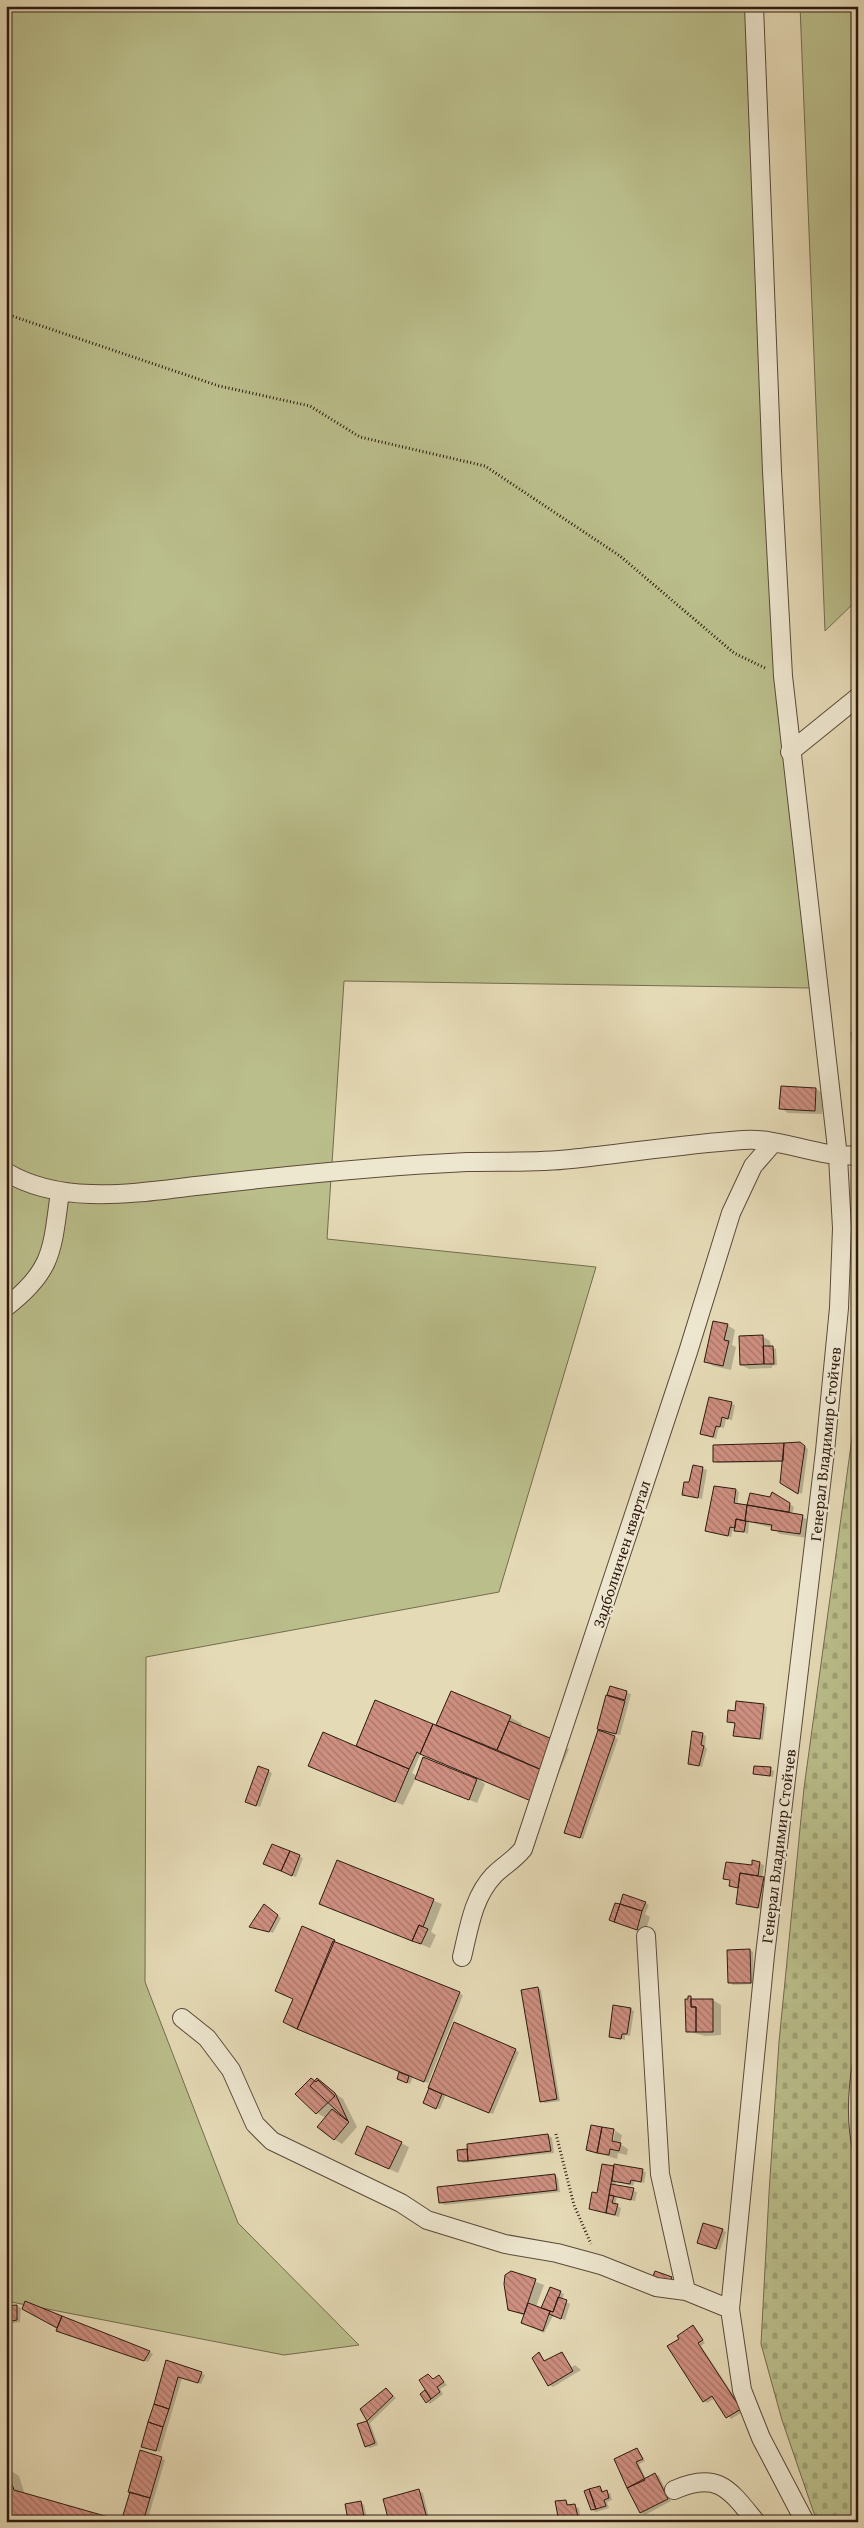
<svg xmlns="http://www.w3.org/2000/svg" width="864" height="2528" font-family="'Gentium Book Plus',serif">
<defs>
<pattern id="cemetery-stones" width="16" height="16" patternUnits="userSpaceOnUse" patternTransform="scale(1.25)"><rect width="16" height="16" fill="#babe8b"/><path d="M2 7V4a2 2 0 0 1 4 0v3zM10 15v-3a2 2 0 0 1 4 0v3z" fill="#a0a377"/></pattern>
<pattern id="building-back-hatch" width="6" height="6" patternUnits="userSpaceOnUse" patternTransform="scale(1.25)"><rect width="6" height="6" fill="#ce8f80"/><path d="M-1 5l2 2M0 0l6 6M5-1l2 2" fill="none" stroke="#a87467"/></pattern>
</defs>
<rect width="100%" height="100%" fill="#e5dab6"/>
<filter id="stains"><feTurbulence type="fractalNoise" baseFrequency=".004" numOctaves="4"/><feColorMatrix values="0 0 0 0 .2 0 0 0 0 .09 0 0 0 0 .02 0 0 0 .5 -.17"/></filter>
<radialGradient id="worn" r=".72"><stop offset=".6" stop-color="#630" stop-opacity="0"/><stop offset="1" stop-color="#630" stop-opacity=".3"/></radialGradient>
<path fill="#babe8b" stroke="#746c4e" d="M6,6h749l25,609 31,373 -467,-7 -17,258 269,28 -97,325 -353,65 -1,325 93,241 121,122 -75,10 -278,-54z
M800,6h58v593l-33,32z"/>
<path fill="url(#cemetery-stones)" stroke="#746c4e" d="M851,1032h7v59z
M858,1394v1126l-41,2 -35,-102 -21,-76 8,-151 10,-151 25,-254z"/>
<path fill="#0003" fill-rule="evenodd" d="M816,1089l8,5 -2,20 -34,-1 -8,-5z
M727,1325l8,5 -3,15 4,2 -5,23 -18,-4 -8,-5z
M762,1336l8,5 1,6 5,2 1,16 -5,1v2l-23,1 -8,-4z
M710,1399l25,6 -3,15 -6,-1 -2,9 -5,-1 -3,12 -15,-5z
M800,1444l8,5 -6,45 -21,-11 3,-21 -66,1 -4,-2z
M694,1466l13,4 -5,29 -19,-5 7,-10z
M736,1490l3,2 -2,13 11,2 2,-12 21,4 2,-5 21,13 -2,7 18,6 -2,18 -28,-4 -7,-6 -24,-6 -1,12 -15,-6 -2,9 -25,-7z
M611,1688l20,6 -11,41 -14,-2 12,6 -35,100 -18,-7 35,-102z
M451,1693l59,24 12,7 -1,4 48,21 -12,28 -9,-4 -73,3 10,8 -8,19 -61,-25 -13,27 -85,-35 44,-22 75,-21zM421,1753l51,22v3l-55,-2 -5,-3z
M763,1705l4,2 -4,33 -28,-5 1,-11 -8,-3 8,-9z
M702,1734l4,2 -1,11 2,2 -5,18 -13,-4z
M259,1767l13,6 -12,34 -10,-4z
M770,1769l4,2 -1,6 -18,-3z
M272,1845l31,13 -7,19 -28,-12z
M337,1861l105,43 -11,28 5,3 -6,13 -109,-44z
M753,1862l11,3 -2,13 5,2 -6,29 -24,-6 2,-15 -9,-3 1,-4 -7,-3 29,-12z
M645,1903l4,2 -4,9 5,3 -5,16 -26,-9 7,-17z
M268,1908l13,10 -8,15 -23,-6z
M302,1928l161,67 -35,88 -15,-6 -3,7 -12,-6 3,-6 -107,-73z
M749,1950l4,2 1,32 -21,1 -3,-3z
M538,1988l3,2 19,111 -15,2 -4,-2z
M691,1997l3,3h19l8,5v30l-16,1 -18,-5z
M630,2009l4,2 -4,25 -5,-1v5l-15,-4z
M455,2024l64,28 -26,62 -47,-20 -6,15 -12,-4z
M317,2080l26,19 14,28 -15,17 -8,-5 -8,-21 -9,-5 -20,-19z
M592,2126l22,4 8,5 -2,9 8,5 -1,6 -9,-2 -1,6 -29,-9zM613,2131h2l-3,17 -2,-1z
M548,2135l4,3 2,15 -91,10 -4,-2v-10z
M401,2143l8,4 -11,26 -41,-19z
M603,2166l43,6 -2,11 -9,-2 -2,5 -17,-4 -1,4 22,6 -2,9 -18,-4 -2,8 6,3 -2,9 -25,-7z
M555,2175l3,3 2,14 -116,13 -3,-2z
M722,2230l4,2 -6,18 -18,-6z
M511,2272l33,13 -8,22 6,2 18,-17 4,2 -2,6 8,4 -5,16 -12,-4 -9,17 -22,-10 3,-7 -16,-6z
M26,2303l123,49 4,2 -5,8 -87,-30 -2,-5 -35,-18z
M17,2306l4,2 -1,14 -14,2v-17z
M693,2327l12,16 -4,3 43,65 -13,8 -16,-21 -8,5 -3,-2 -24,-62z
M539,2353l7,9 16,-8 10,13 3,-2 6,5 -28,17 -4,-2z
M167,2362l38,13 -4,9 -19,-6 -22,74 -14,-4z
M428,2375l6,5 5,-3 8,8 -7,4 3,5 -13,10 -9,-10 5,-4z
M386,2389l10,9 -26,25 8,22 -8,3 -4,-2 -7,-21 10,-3 -8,-13z
M637,2449l8,12 -6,3 7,15 9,-5 4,2 12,25 -26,14 -4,-2 -25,-53z
M141,2452l24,8 -18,62h-25z
M7,2468l12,8 6,19 91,27h-110z
M600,2487l4,5 6,1 2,7 -5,2 2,6 -13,4 -4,-2z
M419,2491l4,2 7,29h-40z
M566,2501l4,5 9,2 2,11 -21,3z
M361,2502l3,3 3,13 -15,3 -3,-2z"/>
<path fill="url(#building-back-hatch)" stroke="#2e1a10" d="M781,1086l35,2 -1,23 -36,-2z
M713,1321l15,3 -4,16 5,1 -6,25 -19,-4z
M763,1335l1,29 -24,1 -1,-29z
M763,1346h10l1,18h-10z
M709,1397l23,5 -4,17 -6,-2 -2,10 -4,-1 -3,11 -13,-3z
M800,1442l5,4 -7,48 -18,-11 4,-40z
M784,1443l-1,18 -70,1v-17z
M693,1465l10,2 -5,31 -16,-3 2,-13h5z
M714,1486l22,3 -2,14 13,2 -2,16 -9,-2 -1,9 -5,-1 -2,9 -23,-5z
M772,1492l18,11 -1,9 -42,-7 3,-12 20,4z
M747,1505l56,10 -3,19 -29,-4 1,-5 -27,-4z
M736,1519l10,2 -2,11 -10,-1z
M610,1686l17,5 -2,9 -18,-5z
M451,1691l60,25 -14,34 -61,-25z
M606,1695l19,6 -9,33 -19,-5z
M375,1700l58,24 -13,30 -3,-2 -8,17 -53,-23z
M736,1701l28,3 -4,35 -27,-3 2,-13 -8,-1 1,-12 7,1z
M509,1721l48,20 -13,30 -47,-21z
M433,1724l111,47 -13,30 -111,-47z
M598,1730l17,6 -35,102 -16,-5z
M692,1731l11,2 -2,12 3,1 -5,20 -11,-2z
M323,1732l86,37 -14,33 -87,-36z
M423,1757l54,22 -8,21 -54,-21z
M258,1766l11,4 -13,36 -11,-4z
M754,1766l17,1 -1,9 -17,-2z
M272,1844l18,7 -9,20 -18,-7z
M290,1851l10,4 -8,21 -11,-5z
M337,1860l97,39 -11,28 -4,-2 -7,16 -93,-37z
M752,1860l8,2 -2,14 -18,-3 -2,15 -9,-2 1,-6 -7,-1 3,-17 26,3z
M740,1873l24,4 -6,31 -22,-4z
M623,1894l23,8 -4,9 -22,-7z
M615,1903l5,1 -6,18 -5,-2z
M264,1904l14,11 -9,17 -20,-5z
M620,1904l22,7 -5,19 -23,-8z
M419,1925l9,4 -7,15 -9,-3z
M302,1926l33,14 -38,89 -14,-7 10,-23 -18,-8z
M333,1941l127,51 -36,90 -127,-53z
M750,1949l1,34h-23l-1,-33z
M538,1987l19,112 -17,3 -19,-112z
M688,1996h3v11h5v25h-10l-1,-33h3z
M691,1999h22v33h-17v-25h-5z
M613,2005l18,3 -4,26h-5l-1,5 -12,-2z
M454,2022l62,27 -27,64 -61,-25z
M399,2072l10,4 -2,7 -10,-4z
M311,2078l5,4 2,-2 17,16 -19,18 -21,-20z
M317,2078l18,15 13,28 -38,-35z
M429,2088l13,6 -6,15 -13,-6z
M332,2109l17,13 -15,18 -17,-13z
M591,2125l11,2 -5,26 -11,-3z
M367,2126l35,16 -13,27 -34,-15z
M602,2127l12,2 -2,12 9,2 -2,8 -9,-2 -1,6 -12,-2z
M548,2134l3,17 -83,10 -1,-17z
M467,2149l1,12h-10l-1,-11z
M602,2164l12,2 -8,47 -17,-4 3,-17 5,1z
M614,2164l29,5 -2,13 -10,-2 -1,4 -18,-3z
M555,2174l2,16 -118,13 -2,-16z
M611,2184l23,4 -3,12 -22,-5z
M609,2195l5,1 -2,7 6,1 -3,11 -9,-2z
M703,2223l20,6 -7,20 -19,-6z
M511,2271l25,8 -12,35 -16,-4 -4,-26 1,-9z
M655,2271l17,6 -4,11 -17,-7z
M550,2287l11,4 -8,21 -12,-4z
M558,2297l9,3 -6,19 -12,-5 1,-3 3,1z
M25,2301l37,15 -5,12 -35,-19z
M528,2303l22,8 -7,20 -22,-8z
M17,2305v15l-11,2v-16z
M62,2316l88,35 -6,10 -88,-30z
M693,2325l10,15 -5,3 43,66 -15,9 -14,-22 -9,6 -36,-56 12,-7 -2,-3z
M539,2352l5,9 18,-9 11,19 -25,15 -16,-28z
M166,2360l36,12 -4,11 -20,-6 -9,32 -15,-5z
M428,2374l5,5 6,-4 5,7 -7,5 3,5 -9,7 -12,-19z
M386,2388l7,8 -26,25 -7,-12z
M425,2390l6,9 -5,4 -6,-9z
M154,2404l15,5 -6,18 -15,-5z
M367,2421l8,22 -10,4 -8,-23z
M148,2422l15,5 -7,24 -15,-4z
M637,2448l6,11 -7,3 9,18 -18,8 -13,-29z
M140,2450l22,7 -12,41 -22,-6z
M6,2467l8,23 98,28 -2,4h-104z
M655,2473l13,26 -28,14 -13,-25z
M600,2486l2,6 5,-2 2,8 -5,2 2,6 -10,3 -7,-20z
M419,2489l9,33h-39l-6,-23z
M589,2489l7,20 -5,1 -7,-19z
M130,2492l20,6 -7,24h-22z
M566,2500l1,5 8,-1 3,13 -8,2v3h-11l-4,-21z
M361,2501l3,16 -16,3 -3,-16z
M197,2517l16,5h-18z"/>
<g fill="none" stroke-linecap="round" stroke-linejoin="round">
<g stroke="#5c4a3a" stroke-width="11">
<path id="service" d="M858,2060c-5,29 -7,62 0,91"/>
</g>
<g stroke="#5c4a3a" stroke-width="20">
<path id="minor" d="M754,6l18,465 11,205 55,481 4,71 -3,80 -14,143 -60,504 -35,354 12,81 19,48 44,84
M790,752l68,-55
M6,1172c58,35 135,20 199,13 87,-10 174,-19 262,-23 35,-1 70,1 104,-3 57,-6 114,-15 172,-19 38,-3 76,19 115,15
M6,1307c48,-37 46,-58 54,-115
M646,1936l14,238 26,117
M462,1957c7,-29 11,-60 32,-82 10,-10 19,-14 29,-26l165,-497 43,-139 22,-47 20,-23
M182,2018l25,20 24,32 24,54 17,17 129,62 26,17 78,24 52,9 44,12 55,22 30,4 44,18
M674,2490c44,-20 56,0 82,32"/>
</g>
<path stroke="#2e1a10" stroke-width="3" stroke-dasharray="1 2.5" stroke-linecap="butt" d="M6,314l213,72 91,20 50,31 125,29 135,90 114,97 31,15
M556,2134l18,71 17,39"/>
<use href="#service" stroke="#eee7d0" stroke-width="9"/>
<use href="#minor" stroke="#eee7d0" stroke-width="18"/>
</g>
<g text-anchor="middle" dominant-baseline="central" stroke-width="4" stroke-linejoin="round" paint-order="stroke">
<g font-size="16" fill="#2e1a10" stroke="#eee7d0">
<text transform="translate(825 1444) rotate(-84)">Генерал Владимир Стойчев</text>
<text transform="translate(621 1554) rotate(-72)">Задболничен квартал</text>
<text transform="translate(778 1846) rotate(-83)">Генерал Владимир Стойчев</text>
</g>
</g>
<rect width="864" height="2528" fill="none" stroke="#e5dab6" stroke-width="25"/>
<rect x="8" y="8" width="849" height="2513" fill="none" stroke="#2e1a10" stroke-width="2.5"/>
<rect x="12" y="12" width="839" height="2503" fill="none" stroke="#2e1a10"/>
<rect width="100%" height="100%" filter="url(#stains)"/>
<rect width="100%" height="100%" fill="url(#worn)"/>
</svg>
